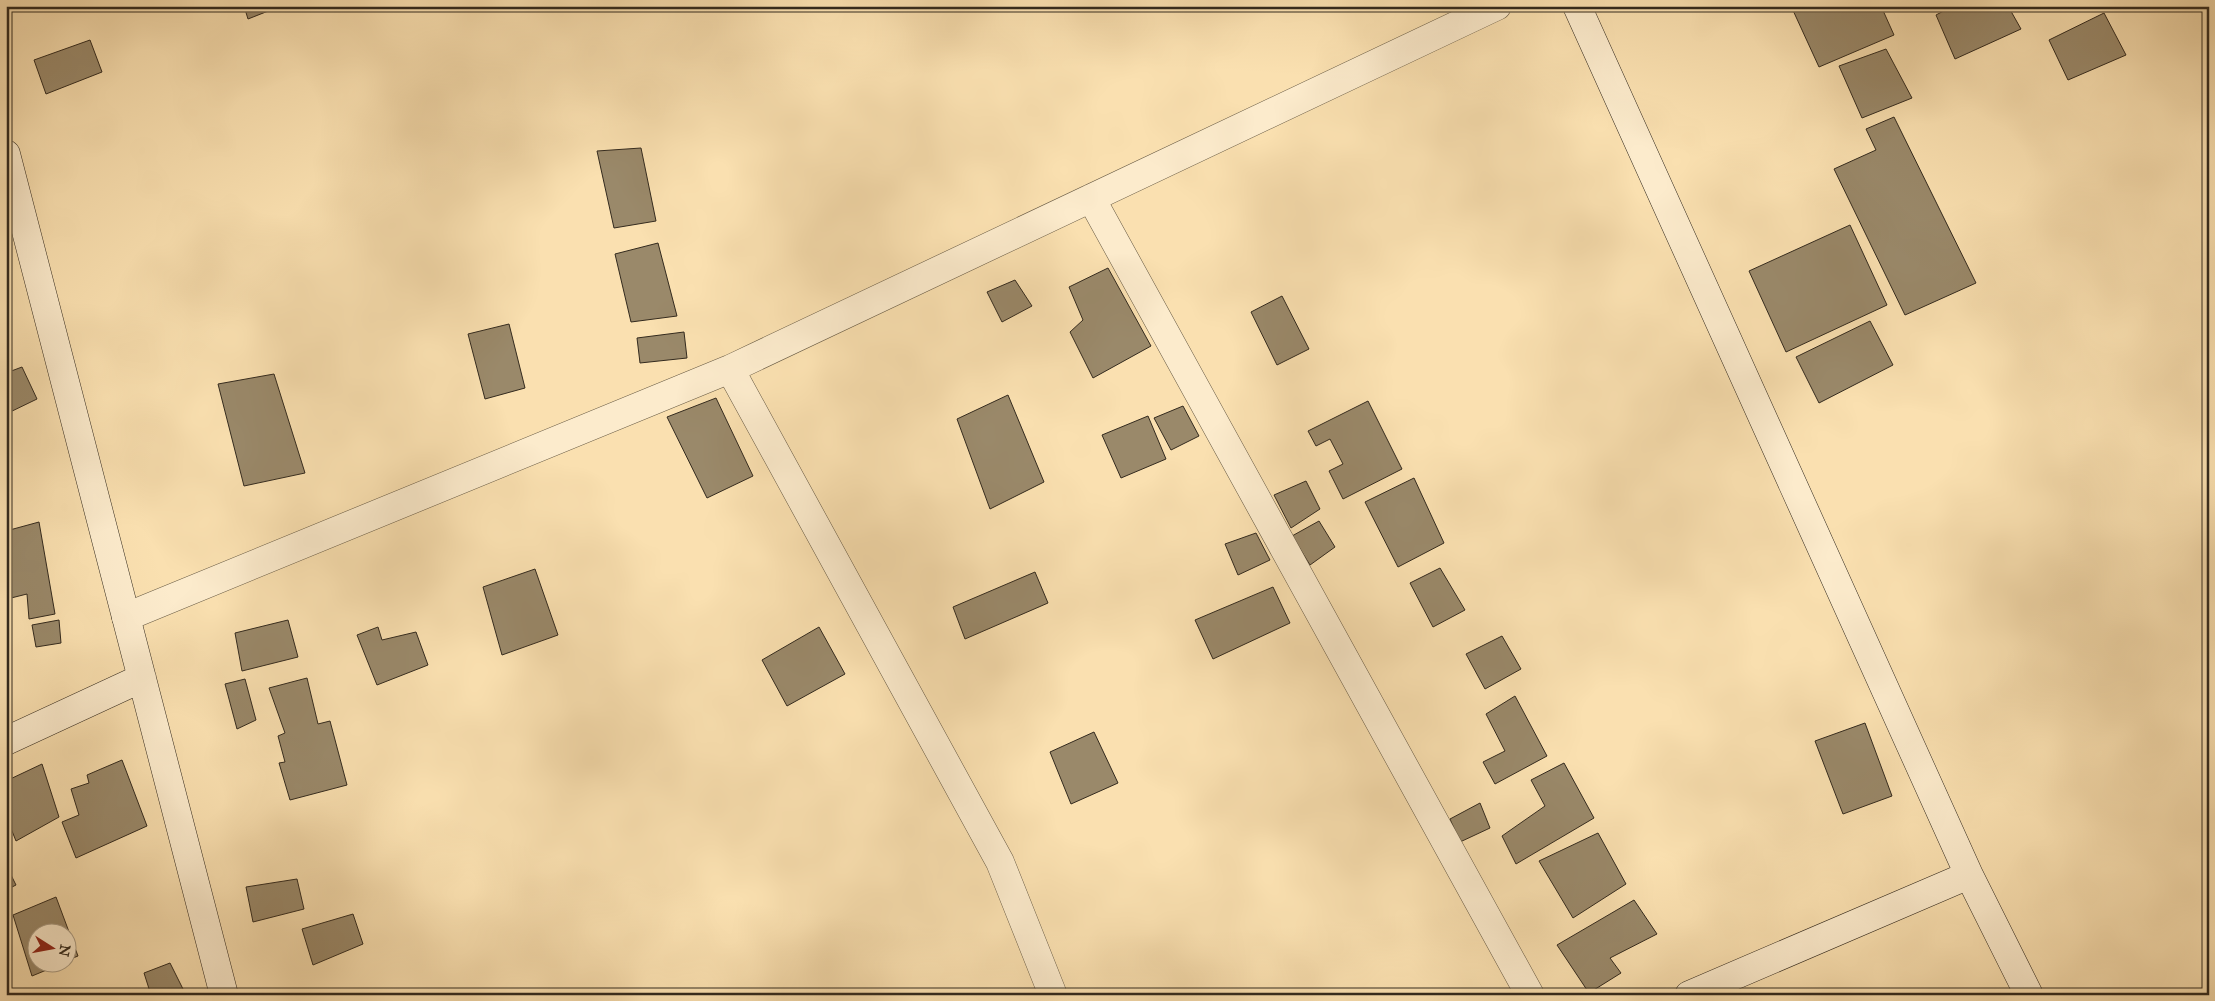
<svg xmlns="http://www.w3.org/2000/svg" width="2215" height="1001" font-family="'IM FELL Great Primer',serif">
<rect width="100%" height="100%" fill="#fae0b0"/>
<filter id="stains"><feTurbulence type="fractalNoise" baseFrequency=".004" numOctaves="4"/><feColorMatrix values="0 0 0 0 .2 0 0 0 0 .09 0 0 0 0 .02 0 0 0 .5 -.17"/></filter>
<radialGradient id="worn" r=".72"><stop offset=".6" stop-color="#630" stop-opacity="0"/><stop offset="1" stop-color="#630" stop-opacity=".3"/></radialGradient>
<path fill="#9a896a" stroke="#332a1e" d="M244,6h37l-33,13z
M1791,6h90l13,29 -75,32z
M1953,6h55l13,23 -66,30 -19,-44z
M2104,13l22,42 -58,25 -19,-40z
M90,40l12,32 -56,22 -12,-34z
M1886,49l26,49 -50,20 -23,-52z
M1894,117l82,166 -71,32 -71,-146 42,-19 -10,-21z
M641,148l15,73 -42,7 -17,-77z
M1850,225l37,80 -101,47 -37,-81z
M658,243l19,73 -46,6 -16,-68z
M1108,268l43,78 -58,32 -23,-46 13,-12 -14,-33z
M1015,280l17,26 -30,16 -15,-30z
M1282,296l27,53 -32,16 -26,-53z
M1870,321l23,44 -74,38 -23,-46z
M509,324l16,64 -40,11 -17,-65z
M684,332l3,26 -47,5 -3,-25z
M22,367l15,32 -31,15v-41z
M274,374l31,99 -61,13 -26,-102z
M1008,395l36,87 -54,27 -33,-90z
M716,398l37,78 -46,22 -40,-81z
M1368,401l34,68 -59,30 -14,-28 14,-7 -13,-25 -14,7 -8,-15z
M1183,406l16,30 -28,14 -17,-32z
M1148,416l18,43 -45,19 -19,-43z
M1414,478l30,65 -46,24 -33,-65z
M1306,481l14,28 -29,19 -17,-33z
M1319,521l16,26 -25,18 -18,-29z
M39,522l16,92 -26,5 -2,-25 -20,5 -1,-68z
M1256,533l14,27 -32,15 -13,-31z
M1440,568l25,42 -32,17 -23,-44z
M535,569l23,66 -56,20 -19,-68z
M1035,572l13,31 -83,36 -12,-32z
M1273,587l17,36 -77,36 -18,-39z
M59,620l2,23 -25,4 -4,-22z
M288,620l10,37 -56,14 -7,-38z
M378,627l4,13 34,-8 12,33 -51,20 -20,-50z
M819,627l26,47 -58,32 -25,-46z
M1502,636l19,33 -36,20 -19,-35z
M307,678l11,46 12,-3 17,64 -57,15 -11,-37 6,-1 -7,-26 7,-3 -16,-45z
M245,679l11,41 -19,9 -12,-45z
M1515,696l32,60 -52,28 -12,-22 22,-11 -19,-37z
M1865,723l27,73 -49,18 -28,-73z
M1094,732l24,51 -47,21 -21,-52z
M122,760l25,66 -71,32 -14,-36 17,-7 -8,-26 18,-6 -2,-8z
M1564,763l30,55 -78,46 -14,-28 43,-30 -14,-26z
M42,764l17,53 -43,24 -10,-25v-35z
M1480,803l10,25 -30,14 -10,-23z
M1598,833l28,51 -53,34 -34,-57z
M6,865l10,20 -10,5z
M297,879l7,30 -51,13 -7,-35z
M56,897l22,59 -10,4v-26h-30v30h23l-29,12 -19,-61z
M1634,900l23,34 -47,24 11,15 -32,20 -32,-48z
M353,914l10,30 -50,21 -11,-36z
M170,963l16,32h-35l-7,-22z"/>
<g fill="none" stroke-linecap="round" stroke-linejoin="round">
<g stroke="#655842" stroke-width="29">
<path id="street" d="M1091,198l439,797
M730,369l270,493 53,133
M126,617l604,-248 767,-363"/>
</g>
<g stroke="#332a1e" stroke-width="29">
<path id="secondary" d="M1577,6l392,869 60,120
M6,154l218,841
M6,741l136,-63
M1689,995l280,-120"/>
</g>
<use href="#street" stroke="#fcebcc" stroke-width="28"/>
<use href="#secondary" stroke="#fcebcc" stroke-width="28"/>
</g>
<rect width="2215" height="1001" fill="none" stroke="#fae0b0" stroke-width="25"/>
<rect x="8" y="8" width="2200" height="986" fill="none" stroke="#332a1e" stroke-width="2.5"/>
<rect x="12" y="12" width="2190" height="976" fill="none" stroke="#332a1e"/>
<g transform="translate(52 948) rotate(101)"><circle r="24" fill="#fcebcc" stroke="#ac9e86"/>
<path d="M0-4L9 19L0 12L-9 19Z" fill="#8f2418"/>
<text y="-8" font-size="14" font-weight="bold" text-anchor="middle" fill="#332a1e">N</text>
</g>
<rect width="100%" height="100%" filter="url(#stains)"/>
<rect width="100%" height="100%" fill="url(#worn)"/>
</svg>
